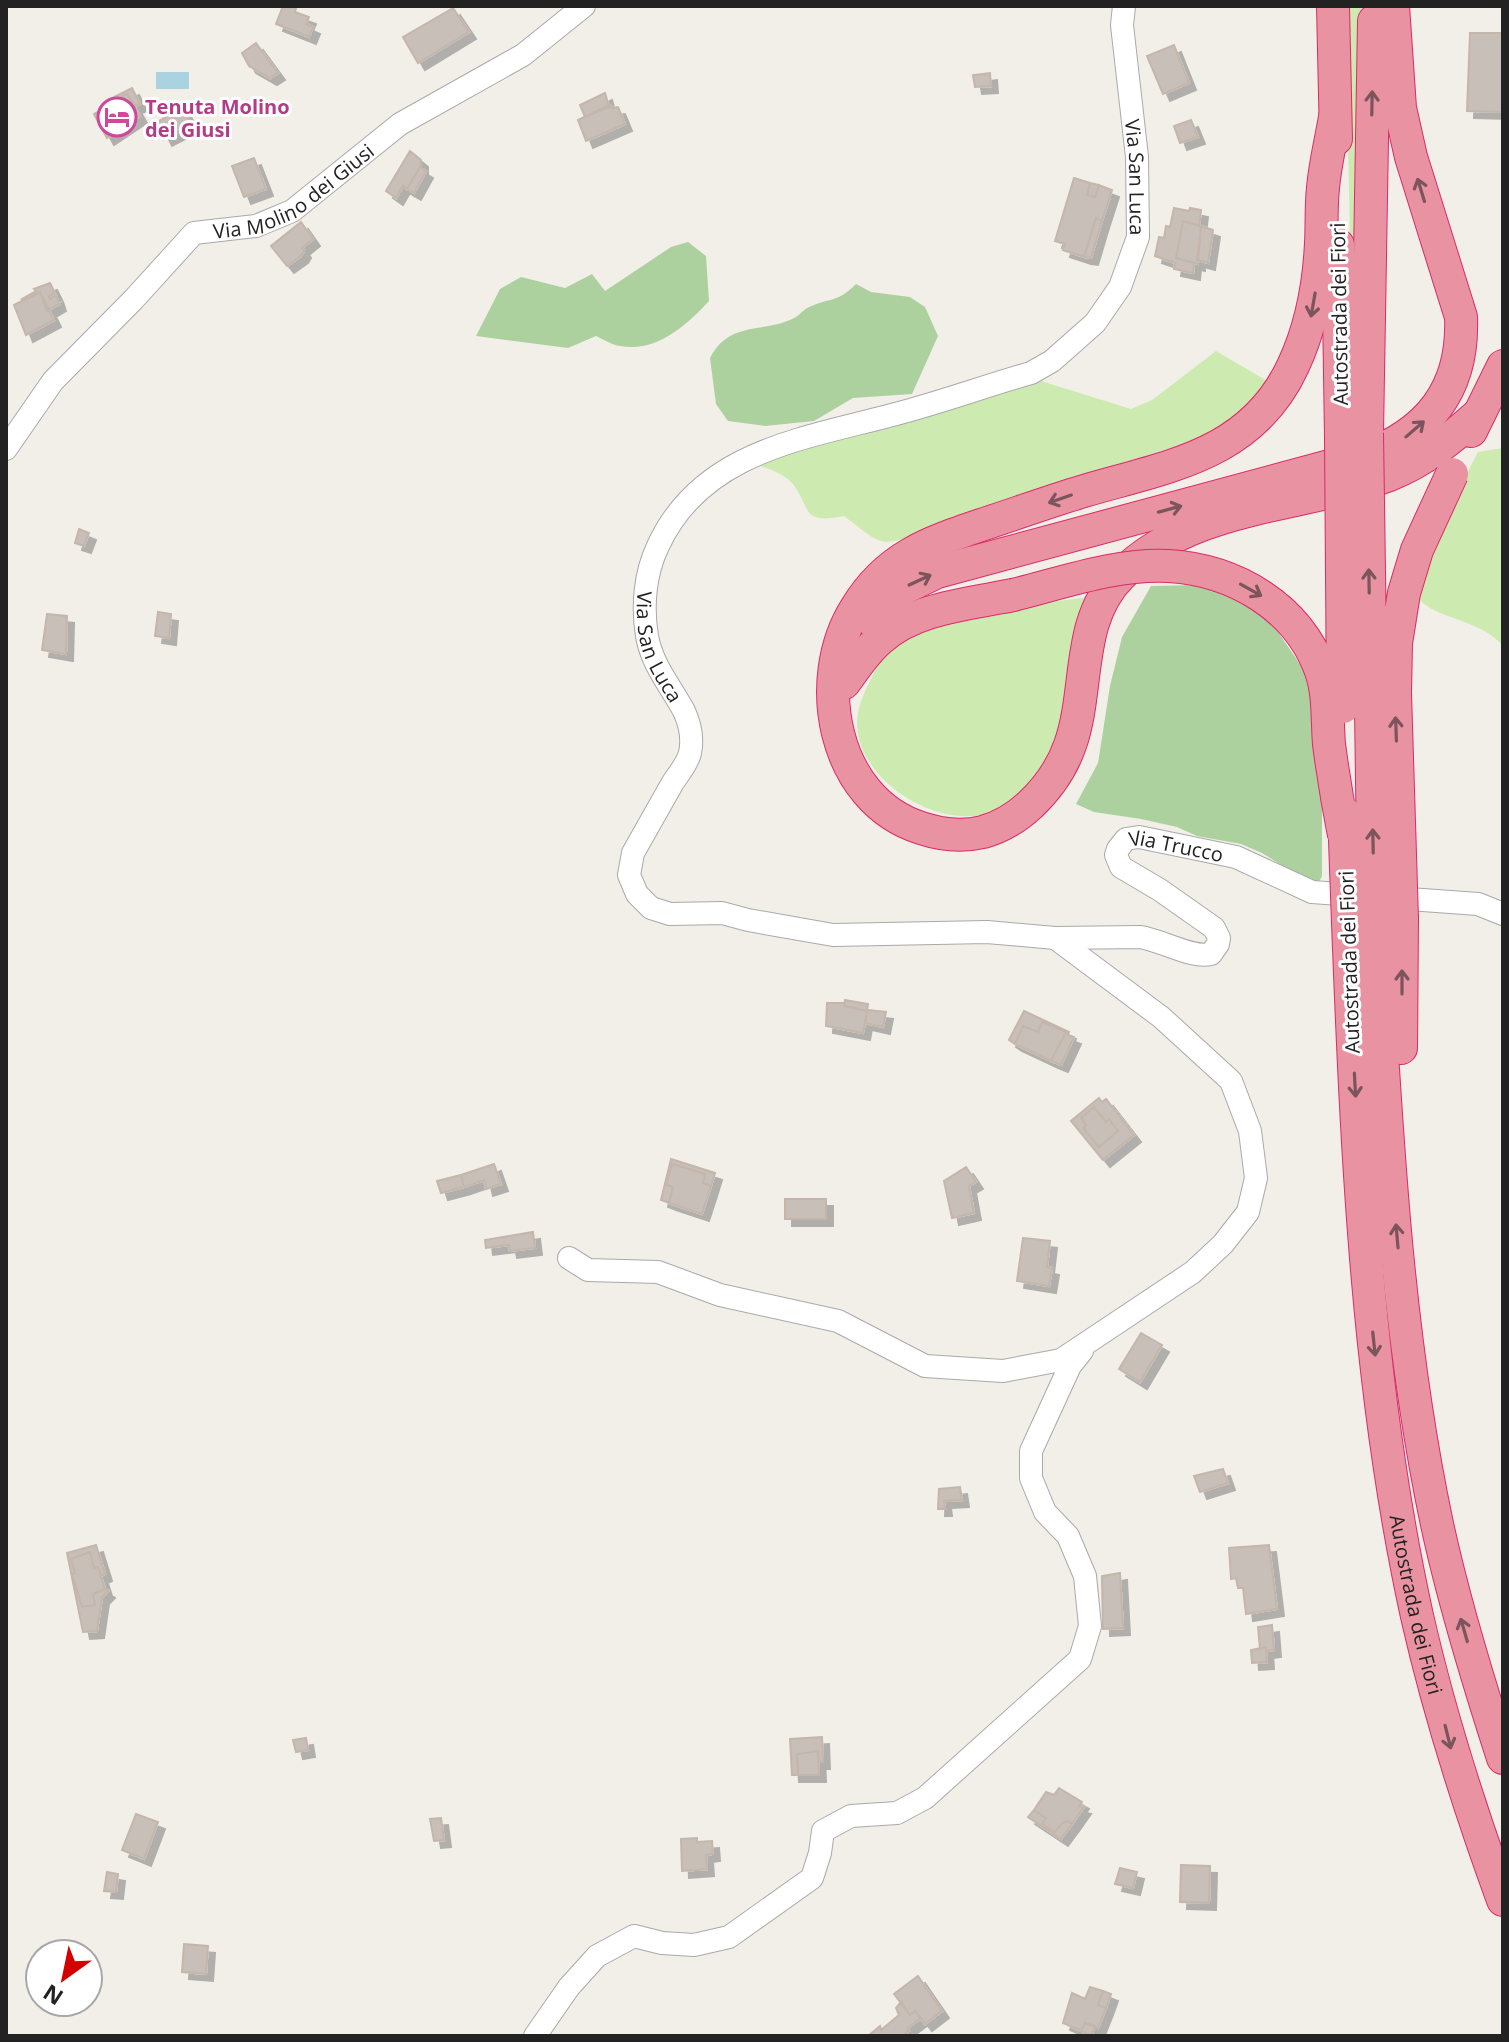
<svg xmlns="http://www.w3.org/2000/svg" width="1509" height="2042" font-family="'Open Sans',sans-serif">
<defs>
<filter id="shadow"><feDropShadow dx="7" dy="7" stdDeviation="0" flood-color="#0004"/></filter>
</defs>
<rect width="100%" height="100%" fill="#f2efe9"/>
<path fill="#cdebb0" d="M1345,6h17l-6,231 -6,1z
M1216,351l53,31 -31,33 -32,21 -279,93c-46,20 -44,17 -83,-13 -44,9 -32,-8 -52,-33 -9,-10 -23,-14 -35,-18l8,-8 68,-18 47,-9 158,-50 93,29 21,-9z
M1503,448v198c-24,-28 -67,-26 -85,-48l23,-75 37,-71z
M1090,597c-6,15 -12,30 -16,45 -8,29 -13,111 -30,130 -14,17 -37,36 -58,42 -53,13 -128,-34 -129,-91 0,-16 8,-32 15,-46 7,-18 27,-40 45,-47 13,-5 28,-7 41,-10 45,-11 86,-18 132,-23z"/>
<path fill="#add19e" d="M688,242l18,14 3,45c-22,24 -53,52 -89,45 -8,-1 -17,-7 -24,-10l-28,12 -92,-12 24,-47 21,-12 44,11 27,-14 13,17 66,-44z
M856,284l15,8 39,5 15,10 13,29 -26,58 -59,4 -39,23 -49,5 -37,-5 -12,-17 -6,-46c19,-37 53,-25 82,-39 6,-2 10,-8 15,-11 22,-11 29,-4 49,-24z
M1196,585l43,13 35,28 38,56 10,112v82l-3,6 -19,-5 -38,-24 -21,-9 -44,-8 -20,-9 -36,-8 -47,-7 -18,-8 22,-41 12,-77 12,-49 29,-51z"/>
<path fill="#aad3df" d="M156,72h33v17h-33z"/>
<path fill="#c7bfb8" stroke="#c4b6ab" stroke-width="2" fill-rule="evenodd" filter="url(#shadow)" d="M283,6l13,2 -1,4 14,5 -3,7 7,3 -4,10 -33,-13z
M453,8l16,24 -51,31 -15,-26z
M1470,33h33v79l-36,-1z
M256,43l22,30 -8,5 -21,-12 -7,-13z
M1174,45l15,38 -26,11 -16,-38z
M990,73l1,13 -16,1 -2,-12z
M132,88l8,16 -5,2 -8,-12 -18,9 -1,-3z
M605,93l4,14 -24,10 -5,-12z
M127,94l13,22 -33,22 -13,-24z
M609,105l3,3 6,-1 7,17 -39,17 -8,-21z
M183,108l9,17 -27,14 -8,-17z
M1191,120l7,17 -18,6 -6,-17z
M410,151l11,9 -1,7 -13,22 -4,-3 -7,12 -10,-7z
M254,158l12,31 -22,8 -12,-31z
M421,160v8l5,3 -12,22 -7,-4 13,-22z
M1074,178l16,5 -3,12 8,2 4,-12 13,5 -10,31 -6,-3 -12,39 -21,-7 2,-6 -10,-3z
M1090,183l9,2 -4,12 -8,-2z
M1174,208l15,3 1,-3 11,2 -2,16 -16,-5 -7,37 18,5 -1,10 -19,-4 1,-6 -20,-7 4,-19 5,1 2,-12 4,1z
M1096,218l6,3 -11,37 -7,-1z
M1183,221l18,5 -3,38 -22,-6z
M301,222l12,17 -11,9 2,3 -3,5 -14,10 -16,-20z
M1201,226l12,4 -5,33 -11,-3z
M50,283l5,10 -6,3 1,3 6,-4 3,9 -12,7 -7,-19 -15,8 -3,-1 14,-8 -2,-2z
M40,292l14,28 -28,15 -12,-30z
M79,529l10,4 -5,13 -9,-3z
M158,612l13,2 -2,24 -14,-2z
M47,614l20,2 -1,38 -24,-4z
M845,1000l23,4 -1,6 19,2 -3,15 -18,-4 2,-12 -23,-5z
M827,1003h18l-1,3 23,5 -4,22 -37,-7z
M1024,1011l45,21 -1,3 6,2 -13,28 -10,-4 15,-29 -24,-10 -4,10 -15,-6 -8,18 -6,-4z
M1042,1022l24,10 -15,29 -36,-17 8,-18 15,6z
M1099,1098l3,4 4,-3 28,36 -31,25 -32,-39zM1094,1107l12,15 3,-3 9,12 -19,16 -16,-19 3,-3 -5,-7z
M1094,1107l12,15 3,-3 9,12 -19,16 -16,-19 3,-3 -5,-7z
M671,1159l44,14 -4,13 -8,-3 2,-9 -33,-10 -6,21 7,2 -4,16 -8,-3z
M494,1164l7,20 -15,5 -2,-9 -20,7 -3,-12z
M672,1164l33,10 -2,9 8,3 -9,28 -33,-11 4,-16 -7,-2z
M966,1167l10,15 -7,4 5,27 -22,5 -8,-37z
M461,1175l3,12 -23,6 -4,-12z
M785,1199h41v20h-41z
M533,1232l2,16 -25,3 -1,-6 -23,3 -1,-8z
M1023,1238l27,3 -3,26 5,1 -3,18 -32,-5z
M1141,1333l21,12 -22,37 -21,-13z
M1223,1469l5,14 -28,9 -6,-16z
M960,1487l2,13 -18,1 1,8h-7l1,-20z
M96,1545l9,29 -4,2 -3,-9 -4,1 -4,-16 -19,7 4,14 -3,2 10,32 13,-2 -2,-11 12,-5 3,2 -6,6 -5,34 -14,1 -16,-79z
M1269,1545l8,64 -31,5 -3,-26h-5l-2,-10 -5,1 -2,-31z
M90,1552l4,16 4,-1 7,22 -12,5 2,11 -13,2 -10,-32 3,-2 -4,-14z
M1120,1573l3,55 -20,1 -1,-53z
M1272,1625l2,25 -8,1v-4l-6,2 -2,-22z
M1266,1647l1,15 -15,1 -1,-13z
M822,1737l1,25h-4l-1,-11 -21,3 1,21h-6l-2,-36z
M306,1738l2,12 -12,2 -3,-12z
M818,1751l1,24h-21l-1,-21z
M1059,1788l23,14 -3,4 5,1 -12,17 -4,-3 -6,2 -7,9 -13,-8 4,-6 -12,-8 12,-18 8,3z
M1034,1810l12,8 -4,6 13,8 7,-9 6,-2 4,3 -11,15 -33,-22z
M136,1814l22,8 -14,37 -22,-9z
M441,1818l3,22 -10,1 -4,-22z
M697,1838v4l15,-1 1,13 -7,1 1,14 -25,2 -1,-32z
M1181,1865l29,1 -1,37 -29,-1z
M1120,1868l17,4 -4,16 -18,-4z
M107,1872l11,2 -2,18 -12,-1z
M184,1944l24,2 -2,28 -24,-2z
M918,1976l24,35 -17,13 -10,-13 -5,4 -16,-21z
M1090,1987l13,4 -5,14 8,3 -8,20 -13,-5 -4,8 -18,-8 9,-30 13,6z
M1103,1991l8,3 -5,14 -8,-3z
M901,2002l9,13 5,-4 6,7 -13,10 1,2 -6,6h-35l12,-10 1,4 18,-15 -3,-7z
M1085,2023l10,3 -4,10 -10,-5z"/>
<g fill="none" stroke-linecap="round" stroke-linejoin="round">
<g stroke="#a9a9a9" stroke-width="24">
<g id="minor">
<path id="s1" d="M1124,6l-2,19 15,132 1,80 -18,50 -25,36 -43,38 -21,12c-46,13 -92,30 -139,42 -90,24 -191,37 -234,131 -13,27 -16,60 -11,90 5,29 23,49 37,75 6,13 9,28 6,42 -3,12 -12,21 -18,31 -13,23 -26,46 -39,69l-4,22 8,19 14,14 19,6 52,-1 26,7 85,15 154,-3 68,6 85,-1c21,3 53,22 71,17l7,-10 1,-6 -5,-10 -54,-38 -39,-23 -5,-12 2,-6 8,-10 13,-2 97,20 76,35 166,12 25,10"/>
<path id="s2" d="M6,449l47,-68 81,-82 60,-66 62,-7 36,-15 108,-87 123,-69 61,-49"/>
<path d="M569,1258l19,12 70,2 62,23 118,26 87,45 78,5 58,-11 132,-88 30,-28 25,-32 8,-34 -6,-47 -19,-50 -70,-64 -106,-79"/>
<path d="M535,2036l34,-49 28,-31 37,-20 28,7 32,2 35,-8 83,-59 8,-25 3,-22 28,-15 46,-3 28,-15 155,-139 10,-33 -5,-50 -17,-40 -23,-24 -14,-34v-27l39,-85 12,-15"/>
</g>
</g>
<g stroke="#dc2a67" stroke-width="34">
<g id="highway">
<path d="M1333,6l3,133"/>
<path d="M1335,117c-4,24 -10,47 -12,71 -2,18 -1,37 -2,55 -2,42 -10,85 -28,123 -41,89 -124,100 -209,125 -34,10 -69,23 -103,34 -53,18 -94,32 -125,83 -45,71 -24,192 65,220 21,7 41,9 62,4 18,-5 34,-15 47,-27 17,-16 32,-37 40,-60 20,-56 5,-124 51,-170 70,-71 180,-67 268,-100 35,-14 62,-36 90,-61"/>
<path d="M1338,245l3,193"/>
<path d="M1471,431l32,-65"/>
<path d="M1367,433l7,-412"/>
<path d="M870,619l28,-28 39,-19 426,-115c66,-24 101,-68 98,-140l-50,-160 -11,-49 -7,-102"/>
<path d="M844,683c11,-15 21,-31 35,-43 35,-32 89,-36 134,-45"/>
<path d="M1374,919c12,202 21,407 63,605 17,79 41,157 66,234"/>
<path id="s3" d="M1348,923c9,232 19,466 69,693 22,97 52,191 86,284"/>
<path d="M1401,1048l1,-129"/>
</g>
</g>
<use href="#minor" stroke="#fff" stroke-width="22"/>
<use href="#highway" stroke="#e892a2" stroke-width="32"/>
<g stroke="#dc2a67" stroke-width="34" stroke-linecap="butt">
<path id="highway-bridge" d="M1367,433l7,486
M1341,438l2,269
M1013,595c49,-12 104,-32 156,-29 66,4 129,41 152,105 8,23 6,49 8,73 4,31 9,61 15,91
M1344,813l4,110
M1402,919l-7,-226 1,-50 8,-50 13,-43 35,-76"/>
</g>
<use href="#highway-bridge" stroke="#e892a2" stroke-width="32"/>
</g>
<defs><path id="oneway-shaft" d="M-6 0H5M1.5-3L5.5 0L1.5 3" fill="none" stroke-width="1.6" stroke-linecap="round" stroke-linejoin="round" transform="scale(2)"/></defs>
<g stroke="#7b545c">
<use href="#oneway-shaft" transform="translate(1372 103) rotate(-89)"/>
<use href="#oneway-shaft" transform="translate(1421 190) rotate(-107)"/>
<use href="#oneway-shaft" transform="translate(1313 305) rotate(100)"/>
<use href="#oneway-shaft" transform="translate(1415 429) rotate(-41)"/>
<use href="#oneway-shaft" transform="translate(1060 499) rotate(161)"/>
<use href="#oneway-shaft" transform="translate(1170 509) rotate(-15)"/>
<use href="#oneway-shaft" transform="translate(920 580) rotate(-25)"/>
<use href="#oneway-shaft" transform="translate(1369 581) rotate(-91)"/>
<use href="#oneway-shaft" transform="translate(1251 590) rotate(29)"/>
<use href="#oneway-shaft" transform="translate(1396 729) rotate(-92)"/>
<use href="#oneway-shaft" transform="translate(1373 841) rotate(-91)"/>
<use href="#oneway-shaft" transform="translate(1402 982) rotate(-90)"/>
<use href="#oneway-shaft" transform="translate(1355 1085) rotate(87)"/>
<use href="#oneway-shaft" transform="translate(1397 1236) rotate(-95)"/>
<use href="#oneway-shaft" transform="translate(1374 1344) rotate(84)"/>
<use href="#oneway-shaft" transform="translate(1464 1630) rotate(-106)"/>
<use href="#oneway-shaft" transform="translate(1448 1737) rotate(76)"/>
</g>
<defs>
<g id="hotel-ring" transform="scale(2)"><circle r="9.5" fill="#fff" stroke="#d1479c" stroke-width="1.5"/><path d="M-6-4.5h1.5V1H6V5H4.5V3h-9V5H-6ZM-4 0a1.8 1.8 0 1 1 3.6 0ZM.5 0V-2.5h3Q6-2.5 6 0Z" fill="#d1479c"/></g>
</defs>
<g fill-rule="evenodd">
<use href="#hotel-ring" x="117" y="117"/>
</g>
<g text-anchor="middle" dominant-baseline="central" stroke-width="6" stroke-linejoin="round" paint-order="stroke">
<g font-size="20" font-weight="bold" fill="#b23c85" stroke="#fff" text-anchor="start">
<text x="145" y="106">Tenuta Molino<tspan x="145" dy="23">dei Giusi</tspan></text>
</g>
<g font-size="20" fill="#222" stroke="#fff">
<text stroke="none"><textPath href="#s1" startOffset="172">Via San Luca</textPath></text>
<text stroke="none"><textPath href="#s2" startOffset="398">Via Molino dei Giusi</textPath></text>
<text transform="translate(1339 314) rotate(-91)">Autostrada dei Fiori</text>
<text stroke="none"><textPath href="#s1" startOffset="940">Via San Luca</textPath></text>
<text stroke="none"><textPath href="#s1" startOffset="2022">Via Trucco</textPath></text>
<text transform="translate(1349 962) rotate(-92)">Autostrada dei Fiori</text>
<text stroke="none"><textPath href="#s3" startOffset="686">Autostrada dei Fiori</textPath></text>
</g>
</g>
<rect width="1509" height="2042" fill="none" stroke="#222222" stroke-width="16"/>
<g transform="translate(64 1978) rotate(213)"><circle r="38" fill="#ffffff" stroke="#a7a7a7" stroke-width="2"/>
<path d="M0-6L14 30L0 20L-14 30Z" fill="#d40000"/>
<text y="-12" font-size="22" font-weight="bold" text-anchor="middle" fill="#222222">N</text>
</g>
</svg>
